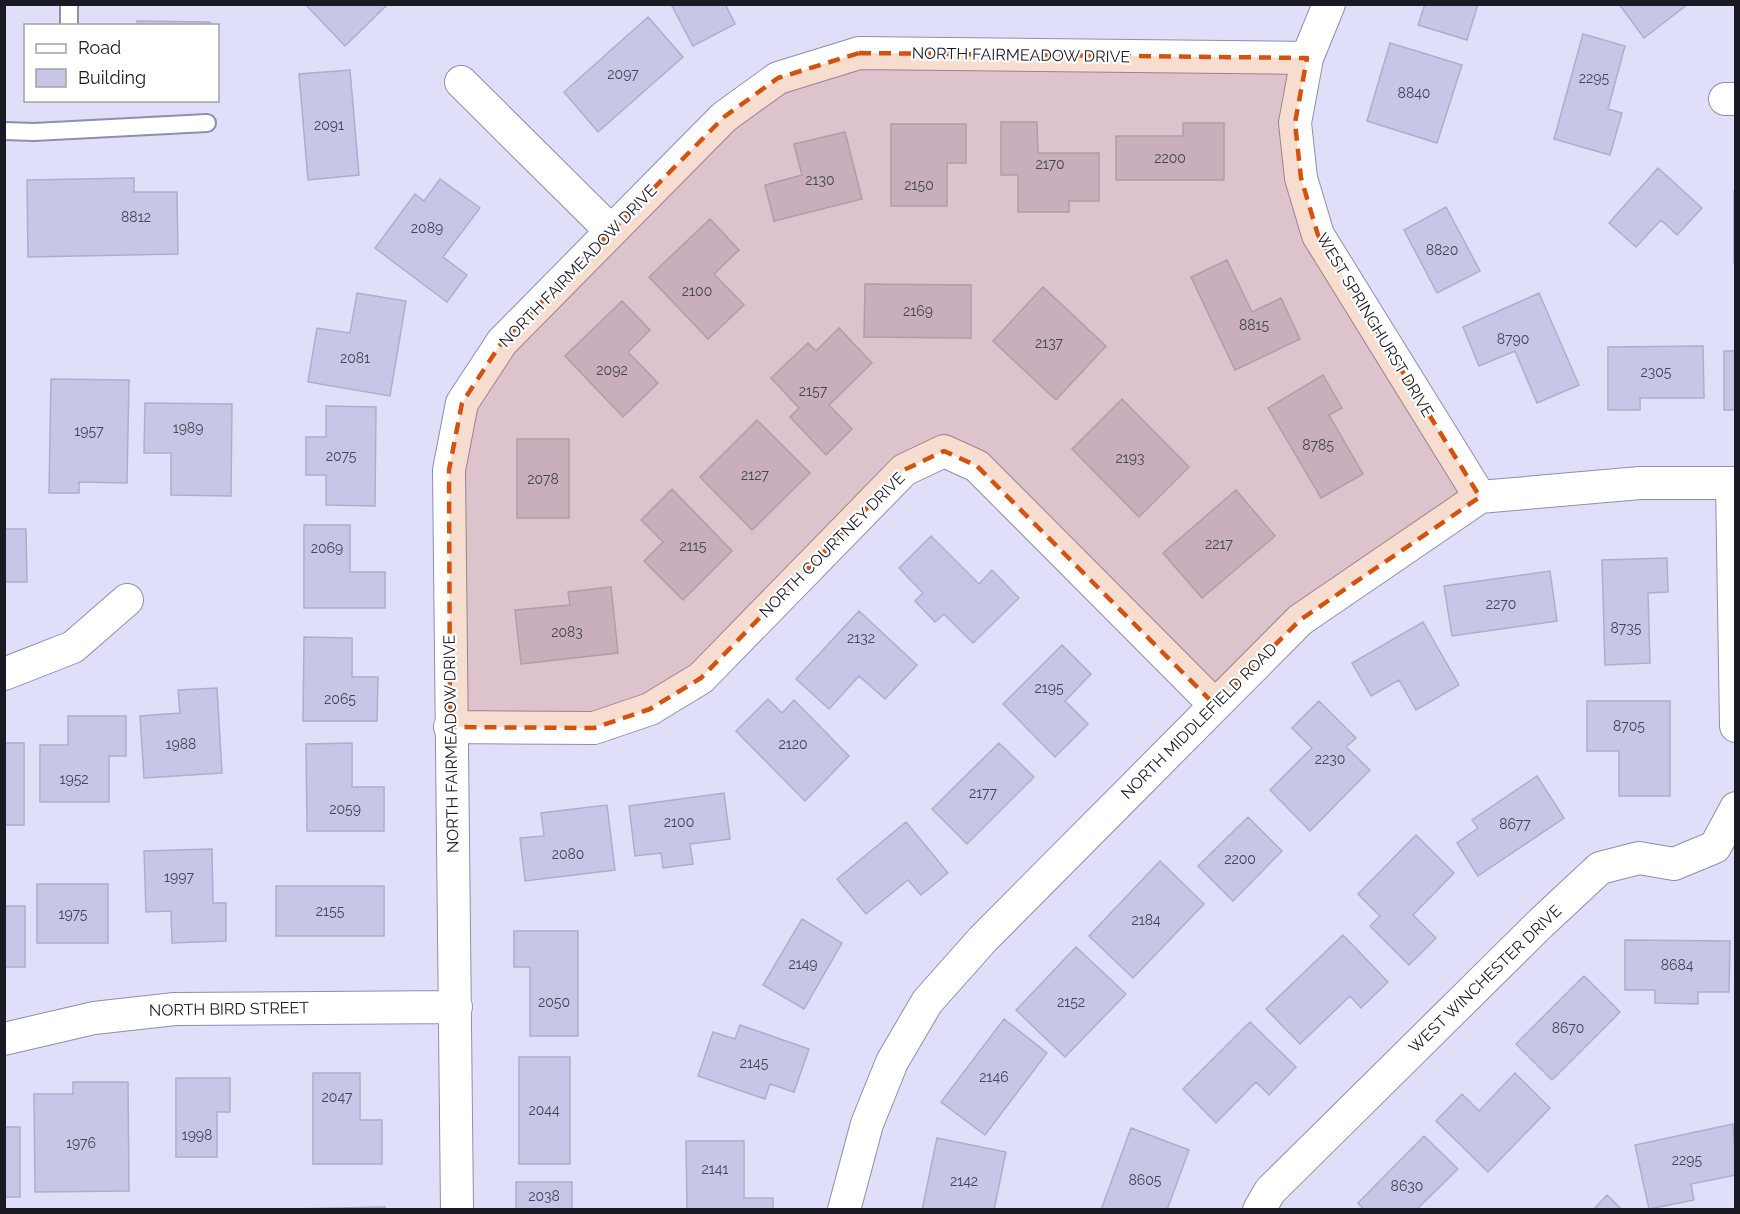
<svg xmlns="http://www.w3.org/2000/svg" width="1740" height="1214" font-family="Raleway,sans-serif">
<rect width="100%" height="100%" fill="#e0dffa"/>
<path fill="#c7c6e6" stroke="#aeadcc" stroke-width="1.5" d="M305,4h83l-43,42z
M671,4h54l10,20 -42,22z
M1425,4h53l-11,36 -49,-15z
M1619,4h69l-44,34z
M648,17l35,40 -85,75 -34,-40z
M137,21l73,1v4h-73z
M1583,34l42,12 -17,63 14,4 -12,42 -56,-16z
M1390,43l72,22 -25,78 -70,-22z
M350,70l9,105 -51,5 -9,-106z
M1001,122h36l1,31h61v48h-30v11h-51v-37h-17z
M1183,123h41v57h-108v-44h67z
M891,124h75v39h-19v43h-56z
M845,132l17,67 -88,22 -9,-36 37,-10 -8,-31z
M1658,168l44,40 -25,27 -16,-15 -25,27 -27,-24z
M134,178v14h43l1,62 -150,3 -1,-77z
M440,179l40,29 -37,49 24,18 -20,27 -72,-54 40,-54 9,7z
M1734,191h2v72h-2z
M1446,207l34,64 -43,22 -33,-63z
M710,219l29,31 -25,24 30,31 -36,34 -59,-62z
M1227,260l25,52 29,-14 19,41 -65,31 -44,-93z
M865,284l106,1v53l-107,-1z
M1043,287l63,59 -50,54 -63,-59z
M357,293l49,8 -16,95 -82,-14 9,-54 33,5z
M1539,293l40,92 -42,18 -22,-52 -36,15 -16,-39z
M622,301l28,29 -22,22 30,31 -35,34 -58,-61z
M839,328l33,35 -43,42 23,24 -26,26 -36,-38 9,-9 -28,-30 37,-35 8,8z
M1703,346l1,52h-64v12h-32v-63z
M1724,351h12v59h-12z
M1323,375l19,33 -13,7 34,59 -42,24 -53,-90z
M51,379l78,1 -2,103 -48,-1v11h-30z
M1122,399l67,68 -50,50 -67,-68z
M145,403l87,1 -1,92 -60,-1v-42h-27z
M326,406l50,1 -1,99 -49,-1v-30h-20v-38h20z
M757,420l53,53 -58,57 -52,-53z
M517,439h52v79h-52z
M672,489l60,62 -49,49 -39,-39 19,-19 -22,-22z
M1236,490l39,46 -73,62 -39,-45z
M304,525h46v47h35v36h-81z
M4,529h22l1,53h-23z
M931,536l48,48 13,-14 27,28 -46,45 -29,-29 -9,8 -20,-21 8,-8 -24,-25z
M1667,558l1,34 -20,1 2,70 -45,2 -3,-105z
M1550,571l7,50 -105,15 -8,-50z
M611,587l7,66 -97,11 -6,-54 55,-5 -2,-13z
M859,611l58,54 -32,34 -26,-23 -30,33 -33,-30z
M1423,622l36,63 -43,25 -17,-30 -28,16 -19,-33z
M304,637l48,1v39h26l-1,44h-74z
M1062,645l29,29 -26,27 23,23 -33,33 -52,-53z
M217,688l5,85 -78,5 -4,-62 40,-3 -2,-23z
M768,699l14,14 12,-13 55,56 -44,45 -69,-70z
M1319,701l37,37 -10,9 24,23 -60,61 -40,-41 42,-42 -20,-20z
M1587,701h83v95h-51v-45h-32z
M68,716h58v40h-17v46h-69v-57h28z
M4,743h20v82h-20z
M352,743v44h32v44h-77l-1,-87z
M999,743l35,34 -67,67 -35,-35z
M1537,776l27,42 -86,58 -21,-33 21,-15 -6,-8z
M724,793l6,46 -40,5 3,20 -30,4 -2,-15 -26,3 -6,-50z
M607,805l8,65 -90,11 -5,-43 24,-2 -3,-23z
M1248,817l34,34 -49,50 -35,-35z
M906,822l42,51 -27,22 -13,-15 -42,34 -29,-35z
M1416,835l38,38 -41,42 23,23 -27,27 -39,-39 10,-10 -22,-22z
M212,849l1,54h13v38l-54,2 -1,-32 -25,1 -2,-61z
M1160,861l44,43 -71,74 -44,-42z
M37,884h71v59h-71z
M276,886h108v50h-108z
M4,906h21v61h-21z
M802,919l40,24 -38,66 -41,-24z
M514,931h64v105h-48v-69h-16z
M1343,935l45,47 -27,26 -11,-12 -50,48 -34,-35z
M1625,940l105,1 -1,51h-31v12l-43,-1v-13h-30z
M1076,947l50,47 -61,63 -49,-47z
M1584,976l36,36 -68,68 -36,-36z
M1004,1019l43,34 -62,82 -44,-33z
M1250,1022l46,45 -27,28 -13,-13 -40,41 -33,-34z
M740,1025l69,24 -15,43 -24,-8 -5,15 -67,-23 15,-44 22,7z
M519,1057h51v107h-51z
M313,1073h47v47h22v44h-69z
M1515,1073l35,35 -62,64 -52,-51 26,-27 17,17z
M176,1078h54v34h-13v45h-41z
M73,1082h55l1,109 -94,1 -1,-98h39z
M1733,1124l3,51 -45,9 3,16 -45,9 -14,-64z
M4,1127h16v70h-16z
M1131,1128l58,22 -22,60h-66z
M1424,1136l34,33 -42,41h-52l-6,-7z
M937,1138l69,14 -12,58h-72z
M686,1141h58v57h29v12h-86z
M516,1182h56v28h-56z
M1607,1195l15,15h-29z
M385,1207v3h-96v-1z"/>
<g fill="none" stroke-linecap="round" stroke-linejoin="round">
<g stroke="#8f8eac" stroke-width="20">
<path id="service" d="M69,26v-22
M4,131l30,1 173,-9"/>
</g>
<g stroke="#8f8eac" stroke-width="34">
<path id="minor" d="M1329,4l-22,54 -12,65 6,55 17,57 162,262
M461,82l150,149
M1725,99h11
M1732,483l4,243
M4,674l69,-27 54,-47
M450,727l144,1 56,-19 51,-31 203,-208 40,-19 33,15 238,239
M4,1039l90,-21 81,-9 281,-2
M457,1210l-8,-740 13,-67 40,-61 222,-225 54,-39 81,-25 448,5
M844,1210l23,-86 25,-62 35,-60 56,-63 317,-319 180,-123 160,-14h96
M1259,1210l11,-19 271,-268 59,-55 39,-10 35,6 41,-17 21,-39"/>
</g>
<use href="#service" stroke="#fff" stroke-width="16"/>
<use href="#minor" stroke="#fff" stroke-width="32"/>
</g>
<path fill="#d3530e" fill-opacity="0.2" stroke="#d3530e" stroke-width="4.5" stroke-dasharray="12 8" stroke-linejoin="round" d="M859,53l448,5 -12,65 6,55 17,57 162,262 -180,123 -85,85 -238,-239 -33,-15 -40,19 -203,208 -51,31 -56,19 -144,-1 -1,-257 13,-67 40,-61 222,-225 54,-39z"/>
<g text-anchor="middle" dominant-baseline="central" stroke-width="4.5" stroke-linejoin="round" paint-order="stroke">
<g font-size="14" fill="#454555">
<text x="623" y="74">2097</text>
<text x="1594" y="78">2295</text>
<text x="1414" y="93">8840</text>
<text x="329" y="125">2091</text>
<text x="1170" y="158">2200</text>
<text x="1050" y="164">2170</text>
<text x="820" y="180">2130</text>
<text x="919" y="185">2150</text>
<text x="136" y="217">8812</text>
<text x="427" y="228">2089</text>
<text x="1442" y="250">8820</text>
<text x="697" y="291">2100</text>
<text x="918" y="311">2169</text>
<text x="1254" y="325">8815</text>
<text x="1513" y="339">8790</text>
<text x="1049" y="343">2137</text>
<text x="355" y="358">2081</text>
<text x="612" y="370">2092</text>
<text x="1656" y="372">2305</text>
<text x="813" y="391">2157</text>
<text x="188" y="428">1989</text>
<text x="89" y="431">1957</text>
<text x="1318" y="445">8785</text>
<text x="341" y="456">2075</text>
<text x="1130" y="458">2193</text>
<text x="755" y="475">2127</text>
<text x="543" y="479">2078</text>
<text x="1219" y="544">2217</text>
<text x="693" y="546">2115</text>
<text x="327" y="548">2069</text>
<text x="1501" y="604">2270</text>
<text x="1626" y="628">8735</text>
<text x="567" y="632">2083</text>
<text x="861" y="638">2132</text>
<text x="1049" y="688">2195</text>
<text x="340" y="699">2065</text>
<text x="1629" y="726">8705</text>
<text x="181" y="744">1988</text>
<text x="793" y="744">2120</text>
<text x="1330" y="759">2230</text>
<text x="74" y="779">1952</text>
<text x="983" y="793">2177</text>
<text x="345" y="809">2059</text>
<text x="679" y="822">2100</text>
<text x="1515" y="824">8677</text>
<text x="568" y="854">2080</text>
<text x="1240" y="859">2200</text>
<text x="179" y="877">1997</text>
<text x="330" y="911">2155</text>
<text x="73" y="914">1975</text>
<text x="1146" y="920">2184</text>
<text x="803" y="964">2149</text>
<text x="1677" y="965">8684</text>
<text x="554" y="1002">2050</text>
<text x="1071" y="1002">2152</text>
<text x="1568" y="1028">8670</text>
<text x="754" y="1063">2145</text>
<text x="994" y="1077">2146</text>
<text x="337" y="1097">2047</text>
<text x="544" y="1110">2044</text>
<text x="197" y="1135">1998</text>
<text x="81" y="1143">1976</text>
<text x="1687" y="1160">2295</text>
<text x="715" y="1169">2141</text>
<text x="1145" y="1180">8605</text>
<text x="964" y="1181">2142</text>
<text x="1407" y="1186">8630</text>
<text x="544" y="1196">2038</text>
</g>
<g font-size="16" fill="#1a1a25" stroke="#fff">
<text transform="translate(1021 55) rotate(1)">NORTH FAIRMEADOW DRIVE</text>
<text transform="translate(578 266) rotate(-46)">NORTH FAIRMEADOW DRIVE</text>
<text transform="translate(1375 325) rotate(59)">WEST SPRINGHURST DRIVE</text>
<text transform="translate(832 545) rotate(-45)">NORTH COURTNEY DRIVE</text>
<text transform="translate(1199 721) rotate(-45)">NORTH MIDDLEFIELD ROAD</text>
<text transform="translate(451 744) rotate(-91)">NORTH FAIRMEADOW DRIVE</text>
<text transform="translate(1485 979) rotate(-44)">WEST WINCHESTER DRIVE</text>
<text transform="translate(229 1009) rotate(-1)">NORTH BIRD STREET</text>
</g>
</g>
<rect width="1740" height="1214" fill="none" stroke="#1a1a25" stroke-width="12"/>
<rect x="24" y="24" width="195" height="78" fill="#ffffff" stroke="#a3a3a8" stroke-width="1.5"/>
<rect x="36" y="44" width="30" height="9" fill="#ffffff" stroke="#a3a3a8" stroke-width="1.5"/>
<text x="78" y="54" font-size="18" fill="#1a1a25">Road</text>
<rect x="36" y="69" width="30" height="18" fill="#c7c6e6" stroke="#a3a3a8" stroke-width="1.5"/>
<text x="78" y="84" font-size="18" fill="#1a1a25">Building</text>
</svg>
